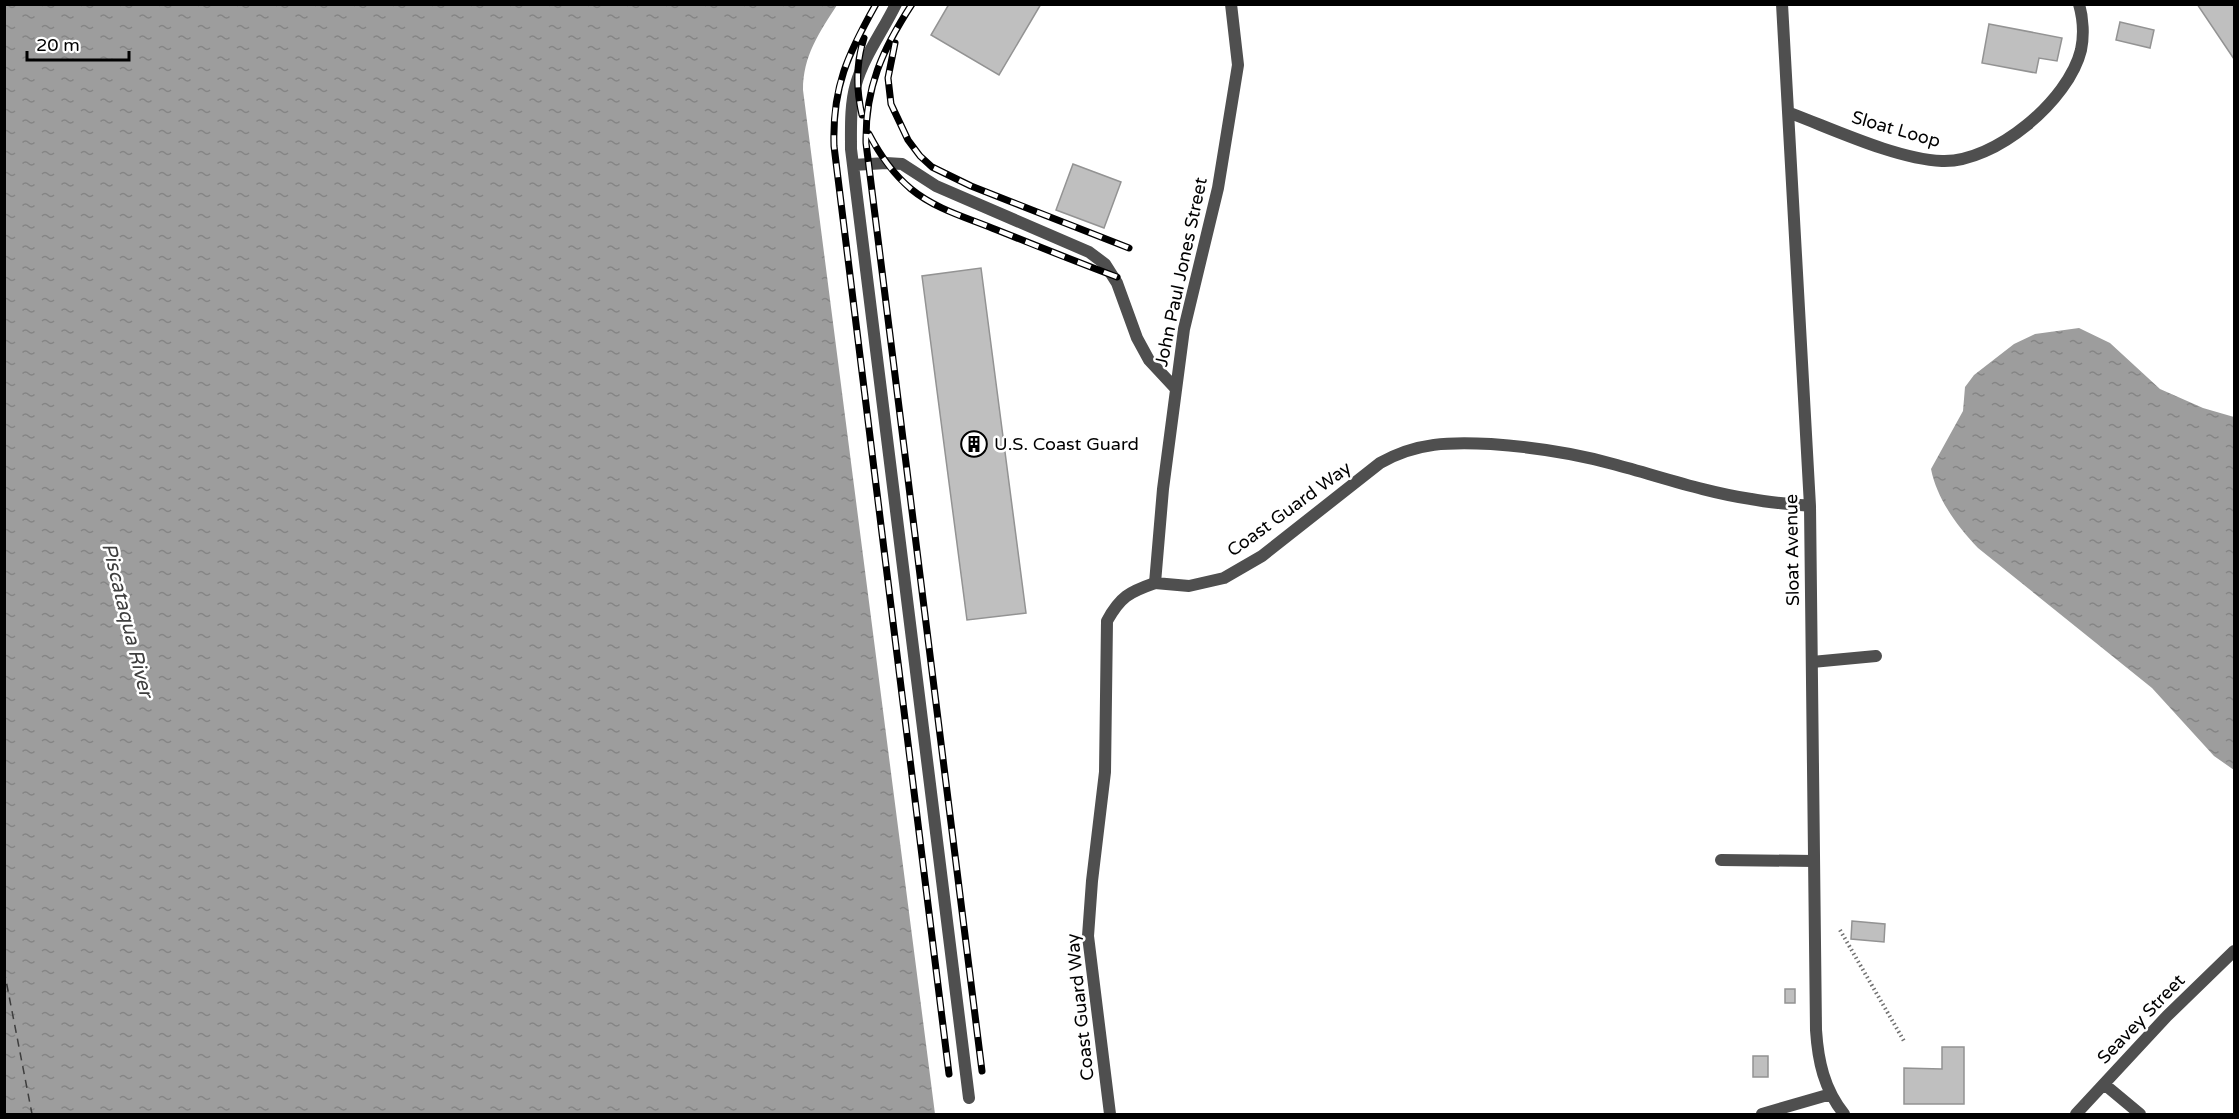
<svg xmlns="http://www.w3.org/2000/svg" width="2239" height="1119" font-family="'Varela Round',sans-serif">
<defs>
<pattern id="water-ripples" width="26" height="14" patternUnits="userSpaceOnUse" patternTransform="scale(1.5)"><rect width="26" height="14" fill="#9d9d9d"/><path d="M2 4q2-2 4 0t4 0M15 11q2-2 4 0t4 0" fill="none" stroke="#858585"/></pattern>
</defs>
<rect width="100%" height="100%" fill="#fff"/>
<path fill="url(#water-ripples)" d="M5,4l832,1c-18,28 -34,51 -34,85l132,1024h-930z
M2079,328l31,15 50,46 43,19 31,9v353l-20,-14 -62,-68 -174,-140c-21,-22 -41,-49 -47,-79l32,-58 2,-24 9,-12 40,-31 21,-10z"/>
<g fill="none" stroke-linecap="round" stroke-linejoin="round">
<path stroke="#3e3e3e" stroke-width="1.5" stroke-dasharray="8 6" stroke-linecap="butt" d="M4,970l28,144"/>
</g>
<path fill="#bfbfbf" stroke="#939393" stroke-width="1.5" d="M949,4h92l-42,71 -68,-40z
M2197,4h37v55z
M2120,22l34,8 -4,18 -34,-8z
M1989,24l73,14 -5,23 -18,-3 -3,15 -54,-10z
M1073,164l48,18 -17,46 -48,-18z
M981,268l45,345 -59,7 -45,-344z
M1852,921l33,3 -1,18 -33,-3z
M1785,989h10v14h-10z
M1942,1047h22v57h-60v-36l38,1z
M1753,1056h15v21h-15z"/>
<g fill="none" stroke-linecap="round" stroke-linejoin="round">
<path stroke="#717171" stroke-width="4" stroke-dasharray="1.5 3" stroke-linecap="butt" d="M1840,930l64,111"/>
<path stroke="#4f4f4f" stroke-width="12" d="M1812,662l64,-6
M1721,860l93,1
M1110,1114l-22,-178 4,-55 13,-109 2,-151c13,-24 22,-29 48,-38"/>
<path stroke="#4f4f4f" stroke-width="12" d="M896,4c-13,27 -32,52 -40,80 -6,21 -5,44 -5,65l118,949
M1231,4l7,61 -20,123 -34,141 -21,160 -8,94 34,3 35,-8 38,-22 118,-93c37,-21 70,-21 111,-19 41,3 83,9 122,20 46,12 91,28 138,35 20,4 40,5 59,7
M1782,4l28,502 6,524c2,31 8,59 28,84
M1790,113c43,16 106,46 152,48 53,2 127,-61 139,-111 3,-14 2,-32 -2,-46
M853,165l33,-2 16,1 34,22 153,66 16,12 12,19 20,55 12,22 27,29
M2104,1084l36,30
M1762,1114l69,-20
M2076,1114l91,-98 67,-65"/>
<g stroke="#000" stroke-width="7">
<path id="rail" d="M876,4c-28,50 -44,83 -42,142l115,928
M912,4c-30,46 -47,84 -46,139l116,928
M895,43l-7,35 3,26 17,36 12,16 12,11 39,19 158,62
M862,115c-6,-26 -6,-52 2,-77
M869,134c11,21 23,39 42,55 24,20 57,29 86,41 40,16 80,32 120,47"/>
</g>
<use href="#rail" stroke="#fff" stroke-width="4.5" stroke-dasharray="14" stroke-linecap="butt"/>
</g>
<defs>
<g id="building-ring" transform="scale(1.35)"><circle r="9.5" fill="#fff" stroke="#000" stroke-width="1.5"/><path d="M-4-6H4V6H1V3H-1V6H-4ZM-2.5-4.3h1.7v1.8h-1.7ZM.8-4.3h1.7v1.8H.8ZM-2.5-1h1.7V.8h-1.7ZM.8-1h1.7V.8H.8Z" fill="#000"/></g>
</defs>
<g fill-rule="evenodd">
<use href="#building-ring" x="974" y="444"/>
</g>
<g text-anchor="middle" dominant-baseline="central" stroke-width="5" stroke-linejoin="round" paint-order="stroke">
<g font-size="18" fill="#000" stroke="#fff">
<text transform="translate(1896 129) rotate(16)">Sloat Loop</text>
<text transform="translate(1181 272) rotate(-78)">John Paul Jones Street</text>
<text transform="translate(1289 509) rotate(-36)">Coast Guard Way</text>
<text transform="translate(1792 550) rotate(-91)">Sloat Avenue</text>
<text transform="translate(1080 1007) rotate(-96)">Coast Guard Way</text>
<text transform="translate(2141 1019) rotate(-46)">Seavey Street</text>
</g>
<g font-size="18" fill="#000" stroke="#fff" text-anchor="start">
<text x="994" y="444">U.S. Coast Guard</text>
</g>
<g font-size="20" font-style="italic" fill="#3e3e3e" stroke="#fff">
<text transform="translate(127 620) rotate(76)">Piscataqua River</text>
</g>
</g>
<rect width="2239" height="1119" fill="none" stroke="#000000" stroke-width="12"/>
<path d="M27 51v9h102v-9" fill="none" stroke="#000000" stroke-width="3"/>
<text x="36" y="51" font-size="18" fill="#000000" stroke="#ffffff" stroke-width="4.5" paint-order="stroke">20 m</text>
</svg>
